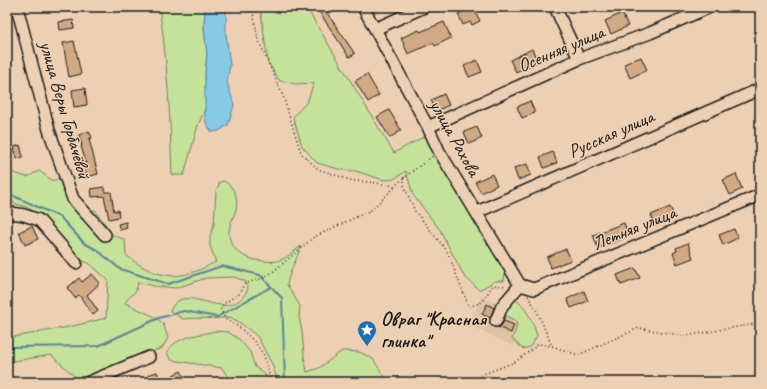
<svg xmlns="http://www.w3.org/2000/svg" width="767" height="389" font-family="Caveat,sans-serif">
<rect width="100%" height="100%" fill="#edd0b4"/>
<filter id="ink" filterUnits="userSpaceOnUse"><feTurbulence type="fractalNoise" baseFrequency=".025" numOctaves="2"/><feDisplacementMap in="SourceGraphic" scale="8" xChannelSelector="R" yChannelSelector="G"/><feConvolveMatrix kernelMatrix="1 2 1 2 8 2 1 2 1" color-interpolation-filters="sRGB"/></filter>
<g filter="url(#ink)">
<path fill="#e1c2a2" d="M481,296l43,22 -12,28 -43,-21z"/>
<path fill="#c5e29a" stroke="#707f5b" d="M159,7h46l-1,21 3,26 -2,20 1,33 -8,18 -14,50h-12c-2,-55 -4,-113 -13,-168z
M260,7h46l88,146 31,-17 77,130 3,7 -1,8h-9l-16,9 -15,-14 -24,-46 -27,-35 -7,-24 -12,8 -10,1 -29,-9 -17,-2 -21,-6 -15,-17 -9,-29 14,-15 7,-19 -18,1 -16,-3 -12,-18z
M7,171l20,6 12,-6 14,10 8,-4 13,7 5,15 1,13 15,-2 18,25 12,5 1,15c18,15 40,26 64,18 9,-2 17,-7 26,-11l-6,-16v-10l4,-12 2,-33 4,-9 4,-1c10,6 15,16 12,28 -1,6 -5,11 -6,17 -5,18 10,32 27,34 23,4 26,0 44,-14 -4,14 -12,25 -14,39l13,21 -1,11 3,14 2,24 3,17 12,-4 23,-17 18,1 13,7 15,23h-110l-6,-18 -15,-28 -18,-14 -9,-5c-16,3 -31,0 -47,2l-13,-8c15,-35 58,19 78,-22l-3,-8 -11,-4 -28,1 -30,10 -22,-2 -16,-4c-1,13 -8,12 -13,21l28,13 10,7 5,15 -6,10 -84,31 -27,-24 -44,7v-24l62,-11 37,-9 2,-38 -18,-16 -11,-5 -34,-39 -16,-12 -13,-4 -9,-5z
M515,299c11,8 19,24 22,37l-7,11 -7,2 -11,-10 5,-13 -1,-5 -10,-5c-2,-8 5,-12 9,-17z
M216,331l12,1 12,8 10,12 5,15 10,7 1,8h-35l-9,-14 -51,-8 -4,-7c7,-17 33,-18 49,-22z"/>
<path fill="#87c9e8" stroke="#5c8496" d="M205,7h20l1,2v25l4,31 -3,17 7,23 -6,20 -9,6 -7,1 -5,-7 -2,-6v-45l2,-20 -3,-26z"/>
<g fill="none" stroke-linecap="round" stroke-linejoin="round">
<path stroke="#5c8496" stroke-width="2" d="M7,193l53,24 24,26 13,7 23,19 48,15 54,-18 38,9 22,23 3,84
M7,347l91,-1 61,-28 25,-7 33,6 54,-30"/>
</g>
<path fill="#d1aa83" stroke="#1c1c1c" d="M316,7h7l32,47 -6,3z
M473,7l7,14 -8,4 -2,-3 -7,3 -5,-11z
M622,13l6,13 -17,8 -6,-13z
M73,20l1,8 -14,2 -1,-8z
M444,22l7,16 -16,8 -2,-3 -25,11 -7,-16 18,-8 1,2z
M74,41l7,33 -12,3 -6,-34z
M532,49l6,13 -22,10 -6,-12z
M641,57l6,13 -17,8 -6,-14z
M477,60l5,12 -13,5 -5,-11z
M367,74l12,21 -11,7 -13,-21z
M85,88l2,17 -13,2 -2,-17z
M444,94l5,11 -13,6 -5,-11z
M530,101l5,12 -13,5 -5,-11z
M389,110l12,20 -11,8 -13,-21z
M477,127l5,11 -13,6 -5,-12z
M89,131l3,7 -3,1 9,35 -11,3 -4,-14h3l-5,-17h1l-3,-11z
M20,145l3,12 -6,2 -3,-12z
M553,152l4,11 -13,5 -4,-11z
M527,164l4,11 -13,5 -4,-12z
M492,174l5,11 -16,8 -6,-11z
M736,174l6,15 -12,6 -7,-15z
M104,187l1,5h6l3,19 4,-1 1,7 -10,2 -5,-23 -12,1 -1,-8z
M670,207l5,10 -19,9 -5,-11z
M126,222l1,6 -7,2 -2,-6z
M624,223l5,13 -31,12 -5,-13z
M32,226l6,13 -13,6 -6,-13z
M734,229l4,9 -15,7 -4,-10z
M688,243l5,15 -16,6 -4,-11 4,-2 -1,-3z
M566,249l5,11 -20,8 -4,-11z
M635,268l5,10 -19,7 -4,-10z
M92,274l8,9 -13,12 11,16 -5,4 -14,-20 -4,3 -8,-10 12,-10 3,4z
M584,291l4,10 -17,7 -4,-9z
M487,304l7,4 -4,10 -8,-4z
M504,321l10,4 -3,8 -13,-6 3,-1z
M181,371l5,11h-10l-3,-7z
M157,372l3,8 -9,2 -3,-7z"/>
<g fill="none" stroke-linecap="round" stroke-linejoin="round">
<g stroke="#1c1c1c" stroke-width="14">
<path id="minor" d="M17,7l32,123 24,69 32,36
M363,7l65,120 11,24 81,134
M555,7l24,52
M375,29l49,-22
M428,127l151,-68 71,-26 60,-26
M477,212l283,-123
M7,215l5,-2 12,2 15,5 37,43
M520,285l14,4 226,-94
M496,321l6,-15 18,-21
M89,382l60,-25"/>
</g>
<path stroke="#1c1c1c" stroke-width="1.5" stroke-dasharray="1 3" stroke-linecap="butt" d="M252,7l6,32 25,57 18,57 17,16 35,12 17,1 25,4c11,-11 25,-20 38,-30
M404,177v9l11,25 32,40 22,56 13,-5 11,-17 14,1
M528,296l10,17 14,33
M271,382l-7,-27 -10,-14 -15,-14 -14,-8 -4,-10 2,-5 16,-10 5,-10 19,-6 11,-7 40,-34 57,-27 24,-23
M471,382l10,-7 34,-13 24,-18 13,2 26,9 61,-27 46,8 75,-13"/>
<use href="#minor" stroke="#edd0b4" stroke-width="11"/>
</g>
</g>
<defs>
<g id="sight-pin" transform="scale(1)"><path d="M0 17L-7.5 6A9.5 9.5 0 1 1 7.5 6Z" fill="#1f6fb2" stroke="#edd0b4"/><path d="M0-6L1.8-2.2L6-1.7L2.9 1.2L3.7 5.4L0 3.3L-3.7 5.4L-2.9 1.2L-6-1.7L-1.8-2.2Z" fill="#fff"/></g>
</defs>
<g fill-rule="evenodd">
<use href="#sight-pin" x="367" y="330"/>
</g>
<g text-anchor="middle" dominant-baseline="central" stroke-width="3" stroke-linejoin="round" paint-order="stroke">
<g font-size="19" fill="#1c1c1c" stroke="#edd0b4">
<text transform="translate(561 49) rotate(-23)">Осенняя улица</text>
<text transform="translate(65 110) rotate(74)">улица Веры Горбачёвой</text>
<text transform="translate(611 134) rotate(-24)">Русская улица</text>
<text transform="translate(455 138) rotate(61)">улица Рахова</text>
<text transform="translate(634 228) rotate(-22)">Летняя улица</text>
</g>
<g font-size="19" font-weight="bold" fill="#1c1c1c" stroke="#edd0b4" text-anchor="start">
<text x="381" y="319">Овраг "Красная<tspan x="381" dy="22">глинка"</tspan></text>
</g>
</g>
<rect width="767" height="389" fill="none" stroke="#edd0b4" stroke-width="24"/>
<rect x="12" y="12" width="743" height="365" fill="none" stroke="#1c1c1c" stroke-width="1.5" filter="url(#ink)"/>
</svg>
